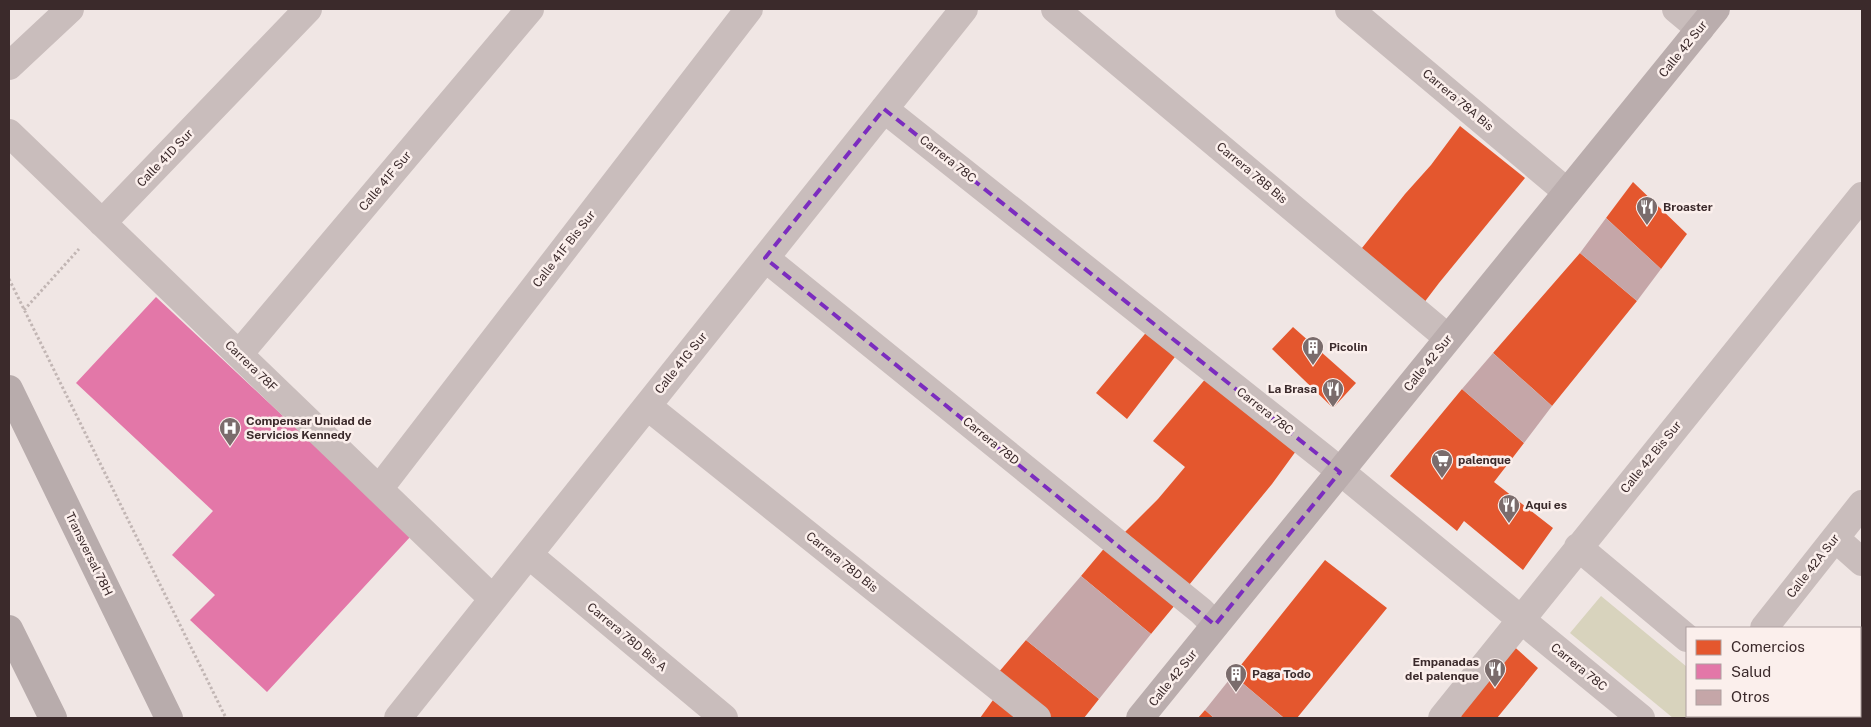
<svg xmlns="http://www.w3.org/2000/svg" width="1871" height="727" font-family="'Public Sans',sans-serif">
<rect width="100%" height="100%" fill="#f0e6e4"/>
<path fill="#d8d3bd" d="M1601,596l86,71v49h59l3,2h-76l-103,-85z"/>
<path fill="#e4572e" d="M1460,126l65,52 -86,105 -19,25 -62,-55 47,-59 26,-29z
M1633,182l54,52 -26,35 -55,-51z
M1580,253l57,48 -85,105 -59,-53z
M1293,327l63,56 -23,25 -61,-59z
M1149,329l29,24 -51,66 -31,-26z
M1207,377l89,74 -24,33 -83,101 -64,-53 33,-33 27,-32 -32,-26z
M1462,389l62,54 -30,39 59,46 -30,42 -59,-49 -7,10 -67,-55z
M1107,545l68,60 -24,29 -70,-58z
M1325,560l62,48 -90,110h-13l-51,-43z
M1026,640l73,59 -15,19h-33l-53,-45z
M1508,641l30,27 -41,50h-34l-11,-9z
M993,700l23,18h-36z
M1205,710l9,8h-16z"/>
<path fill="#e377a8" d="M156,297l255,239 -144,156 -77,-72 25,-25 -43,-40 41,-44 -137,-128z"/>
<path fill="#c5a6a8" d="M1606,218l55,51 -24,32 -57,-48z
M1493,353l59,53 -28,37 -62,-54z
M1081,576l70,58 -52,65 -73,-59z
M1233,675l51,43h-70l-9,-8z"/>
<g fill="none" stroke-linecap="round" stroke-linejoin="round">
<path stroke="#c2b6b4" stroke-width="3" stroke-dasharray="2.5 2.5" stroke-linecap="butt" d="M9,279l217,439
M24,310l55,-61"/>
<path stroke="#c9bdbc" stroke-width="28" d="M1055,9l393,329
M1349,9l218,183
M1676,9l24,20
M9,66l61,-57
M884,109l440,349 317,260
M9,133l484,466
M102,223l206,-214
M765,258l436,353 14,14
M239,354l291,-345
M647,406l390,312
M379,489l370,-480
M1835,538l27,24
M1578,547l109,91
M529,555l195,163
M1764,628l98,-124
M1779,716l3,2
M398,718l566,-709
M1442,718l420,-522"/>
<path stroke="#baadad" stroke-width="28" d="M1140,718l576,-709"/>
<path stroke="#b8acac" stroke-width="28" d="M9,389l160,329
M9,629l44,89"/>
</g>
<path fill="none" stroke="#7b2cbf" stroke-width="4" stroke-dasharray="10 6" stroke-linejoin="round" d="M884,109l456,363 -125,153 -450,-367z"/>
<defs>
<g id="restaurant-pin" transform="scale(1.125)"><path d="M0 17L-7.5 6A9.5 9.5 0 1 1 7.5 6Z" fill="#7a6c6c" stroke="#fbefec"/><path d="M-5-6h1v4h1v-4h1v4h1v-4h1v5L-1.5 .5V6h-2V.5L-5-1ZM5-6V6H3V1.5H1.5Q1.5-4 5-6Z" fill="#fff"/></g>
<g id="building-pin" transform="scale(1.125)"><path d="M0 17L-7.5 6A9.5 9.5 0 1 1 7.5 6Z" fill="#7a6c6c" stroke="#fbefec"/><path d="M-4-6H4V6H1V3H-1V6H-4ZM-2.5-4.3h1.7v1.8h-1.7ZM.8-4.3h1.7v1.8H.8ZM-2.5-1h1.7V.8h-1.7ZM.8-1h1.7V.8H.8Z" fill="#fff"/></g>
<g id="hospital-pin" transform="scale(1.125)"><path d="M0 17L-7.5 6A9.5 9.5 0 1 1 7.5 6Z" fill="#7a6c6c" stroke="#fbefec"/><path d="M-5-5h3v3.5h4V-5h3V5h-3V1.5h-4V5h-3Z" fill="#fff"/></g>
<g id="supermarket-pin" transform="scale(1.125)"><path d="M0 17L-7.5 6A9.5 9.5 0 1 1 7.5 6Z" fill="#7a6c6c" stroke="#fbefec"/><path d="M-6-5.5h2.5l.6 2H6L4.5 2H-2.5L-4.4-4H-6ZM-1.5 3.2a1.3 1.3 0 1 0 .1 0ZM3 3.2a1.3 1.3 0 1 0 .1 0Z" fill="#fff"/></g>
</defs>
<g fill-rule="evenodd">
<use href="#restaurant-pin" x="1647" y="207"/>
<use href="#building-pin" x="1313" y="347"/>
<use href="#restaurant-pin" x="1333" y="389"/>
<use href="#hospital-pin" x="230" y="428"/>
<use href="#supermarket-pin" x="1442" y="460"/>
<use href="#restaurant-pin" x="1509" y="505"/>
<use href="#restaurant-pin" x="1495" y="669"/>
<use href="#building-pin" x="1236" y="674"/>
</g>
<g text-anchor="middle" dominant-baseline="central" stroke-width="5" stroke-linejoin="round" paint-order="stroke">
<g font-size="12" fill="#3b2a2b" stroke="#fbefec">
<text transform="translate(1683 49) rotate(-51)">Calle 42 Sur</text>
<text transform="translate(1458 100) rotate(40)">Carrera 78A Bis</text>
<text transform="translate(165 158) rotate(-46)">Calle 41D Sur</text>
<text transform="translate(948 159) rotate(38)">Carrera 78C</text>
<text transform="translate(1252 173) rotate(40)">Carrera 78B Bis</text>
<text transform="translate(385 181) rotate(-50)">Calle 41F Sur</text>
<text transform="translate(564 249) rotate(-52)">Calle 41F Bis Sur</text>
<text transform="translate(681 363) rotate(-51)">Calle 41G Sur</text>
<text transform="translate(1428 363) rotate(-51)">Calle 42 Sur</text>
<text transform="translate(251 366) rotate(44)">Carrera 78F</text>
<text transform="translate(1265 411) rotate(38)">Carrera 78C</text>
<text transform="translate(991 441) rotate(39)">Carrera 78D</text>
<text transform="translate(1651 457) rotate(-51)">Calle 42 Bis Sur</text>
<text transform="translate(89 554) rotate(64)">Transversal 78H</text>
<text transform="translate(842 562) rotate(39)">Carrera 78D Bis</text>
<text transform="translate(1813 566) rotate(-52)">Calle 42A Sur</text>
<text transform="translate(627 637) rotate(40)">Carrera 78D Bis A</text>
<text transform="translate(1579 667) rotate(39)">Carrera 78C</text>
<text transform="translate(1173 678) rotate(-51)">Calle 42 Sur</text>
</g>
<g font-size="12" font-weight="bold" fill="#3b2a2b" stroke="#fbefec" text-anchor="start">
<text x="1663" y="207">Broaster</text>
<text x="1329" y="347">Picolin</text>
<text x="1317" y="389" text-anchor="end">La Brasa</text>
<text x="246" y="421">Compensar Unidad de<tspan x="246" dy="14">Servicios Kennedy</tspan></text>
<text x="1458" y="460">palenque</text>
<text x="1525" y="505">Aqui es</text>
<text x="1479" y="662" text-anchor="end">Empanadas<tspan x="1479" dy="14">del palenque</tspan></text>
<text x="1252" y="674">Paga Todo</text>
</g>
</g>
<rect width="1871" height="727" fill="none" stroke="#3b2a2b" stroke-width="20"/>
<rect x="1686" y="627" width="175" height="90" fill="#fbefec" stroke="#aea09f"/>
<rect x="1696" y="640" width="25" height="15" fill="#e4572e" stroke="#aea09f"/>
<text x="1731" y="652" font-size="15" fill="#3b2a2b">Comercios</text>
<rect x="1696" y="664" width="25" height="15" fill="#e377a8" stroke="#aea09f"/>
<text x="1731" y="677" font-size="15" fill="#3b2a2b">Salud</text>
<rect x="1696" y="690" width="25" height="15" fill="#c5a6a8" stroke="#aea09f"/>
<text x="1731" y="702" font-size="15" fill="#3b2a2b">Otros</text>
</svg>
